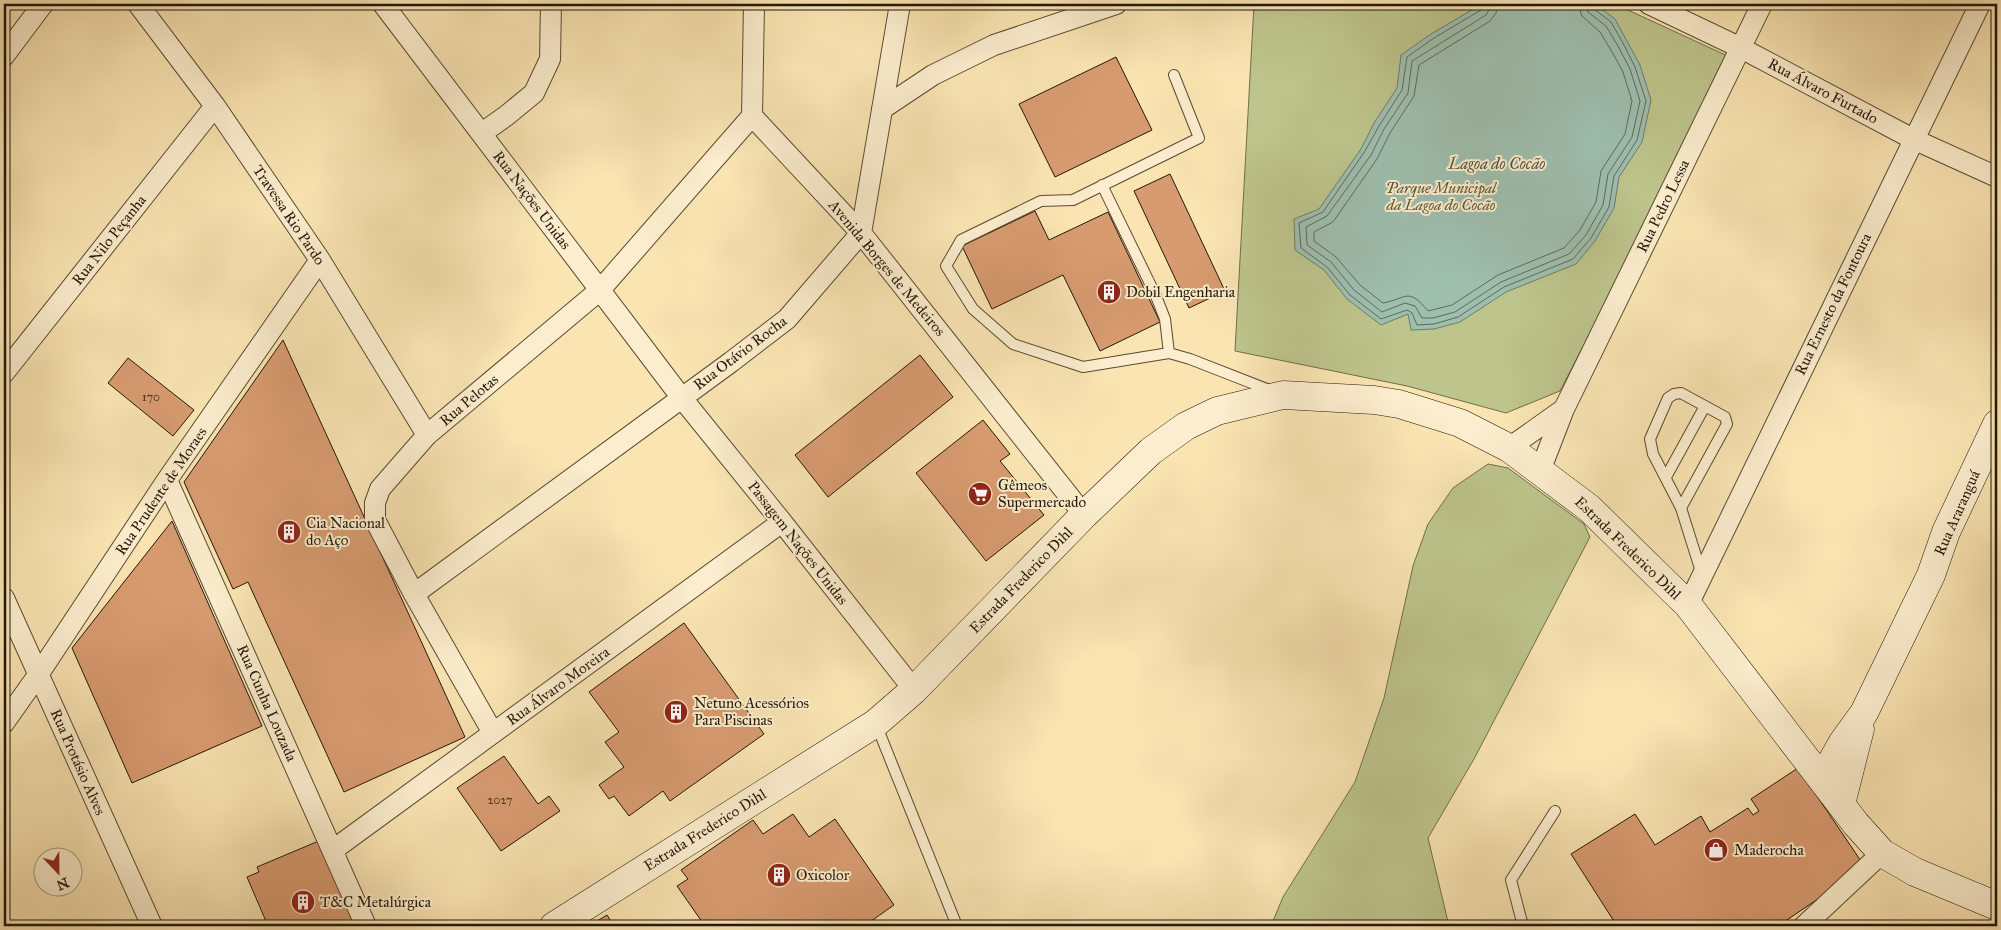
<svg xmlns="http://www.w3.org/2000/svg" width="2001" height="930" font-family="'IM FELL Great Primer',serif">
<rect width="100%" height="100%" fill="#f9e4b2"/>
<filter id="stains"><feTurbulence type="fractalNoise" baseFrequency=".004" numOctaves="4"/><feColorMatrix values="0 0 0 0 .2 0 0 0 0 .09 0 0 0 0 .02 0 0 0 .5 -.17"/></filter>
<radialGradient id="worn" r=".72"><stop offset=".6" stop-color="#630" stop-opacity="0"/><stop offset="1" stop-color="#630" stop-opacity=".3"/></radialGradient>
<path fill="#bdc48c" stroke="#706e4a" d="M1254,4h361l117,54 -172,333 -54,22 -99,-27 -172,-35z
M1488,464l20,4 76,56 6,13 -116,222 -46,79 21,88h-178l12,-29 72,-115 29,-84 29,-132 15,-42 25,-36z"/>
<path fill="#9ebeae" stroke="#6d7b6c" d="M1482,4h113l20,15 25,46 11,35 -9,42 -23,35 -5,31 -19,33 -19,23 -70,28 -46,30 -26,7 -23,1 -3,-16 -27,11 -34,-26 -23,-29 -29,-20 -1,-31 25,-10 42,-60 13,-26 23,-35 4,-33 30,-21z"/>
<g fill="none" stroke-linecap="round" stroke-linejoin="round">
<path stroke="#606a5b" stroke-width="1" d="M1484,4l-3,6 -47,28 -27,19 -5,33 -23,36 -14,25 -42,61 -24,11 2,25 26,19 23,28 31,24 26,-9 5,3 5,12 17,-1 24,-7 46,-30 69,-28 18,-21 18,-31 5,-31 23,-36 9,-39 -11,-34 -12,-24 -12,-21 -17,-13 -2,-5
M1490,4l-1,6 -3,5 -74,46 -4,32 -24,36 -13,26 -44,61 -21,11 1,18 24,17 23,28 28,22 23,-9 10,3 7,12h11l22,-6 46,-30 68,-28 17,-19 17,-30 5,-31 24,-37 8,-36 -10,-32 -12,-23 -12,-20 -18,-14 -2,-8
M1498,4l-2,9 -6,8 -71,44 -5,31 -24,37 -13,26 -44,63 -19,10v9l22,16 24,28 23,18c25,-5 25,-16 45,8l24,-6 46,-30 66,-27 16,-18 16,-28 5,-31 24,-37 7,-33 -9,-29 -12,-22 -11,-18 -18,-16 -4,-12"/>
</g>
<path fill="#d89b70" stroke="#231708" d="M1116,57l36,73 -97,47 -36,-73z
M1170,174l55,117 -36,17 -55,-117z
M1035,211l14,29 59,-28 52,110 -60,29 -37,-76 -71,34 -30,-63z
M283,340l182,397 -121,55 -96,-210 -15,7 -49,-107z
M920,355l33,42 -125,100 -33,-42z
M128,358l66,52 -21,26 -65,-53z
M983,420l27,34 -10,7 44,54 -58,46 -70,-88z
M172,521l90,205 -130,57 -60,-135z
M684,623l80,111 -94,67 -7,-10 -34,25 -15,-20 -5,3 -10,-14 25,-18 -19,-25 14,-10 -30,-40z
M504,756l34,48 11,-8 11,15 -59,40 -44,-63z
M1798,768l67,99 -87,59h-161l-46,-72 64,-40 20,31 46,-29 9,16 38,-24 5,7 6,-4 -8,-12z
M793,814l16,23 26,-18 59,86 -30,21h-159l-28,-40 11,-7 -7,-9 72,-50 10,14z
M321,840l38,86h-91l-21,-49 12,-5 -2,-5z
M607,915l7,11h-25z"/>
<g fill="none" stroke-linecap="round" stroke-linejoin="round">
<g stroke="#584a32" stroke-width="12">
<path id="lane" d="M1174,75l25,63 -126,62 -32,1 -80,39 -15,26 27,43 40,35 70,23 86,-14 21,6 82,32
M1102,185l54,111 9,23 4,34
M1666,477l39,-71
M1681,508l-28,-54 -3,-15 18,-41 6,-4 7,-1 44,24 2,7 -46,84 21,67
M876,724l81,202
M1523,926l-12,-46 44,-69"/>
</g>
<g stroke="#584a32" stroke-width="22">
<path id="street" d="M138,4l77,102 105,154 107,175
M383,4l298,393 101,125 132,168
M754,4l-2,112 109,117 223,282
M1649,4l92,44 172,91 84,38
M4,56l39,-52
M882,109l51,-34 61,-30 122,-41
M482,133l24,-17 28,-23 16,-34 1,-55
M4,373l211,-267
M1509,448l55,-39
M1540,471l24,-62 198,-405
M167,480l199,446
M414,594l317,-232 56,-43 74,-86 39,-229
M4,598l148,328
M1688,605l292,-601
M4,723l34,-48 129,-195 153,-220
M493,733l-79,-139 -39,-74v-17l5,-14 47,-54 173,-145 152,-174
M333,850l449,-328
M1804,926l78,-73"/>
</g>
<g stroke="#231708" stroke-width="29">
<path id="secondary" d="M1822,779l21,-37 21,-29 67,-138 15,-43 51,-108
M1841,804l19,-75
M554,926l322,-203 38,-33 170,-175 67,-64 35,-25 31,-15 66,-16 91,5 25,4 61,19 49,25 80,60 99,97 168,219 26,29 33,19 82,34"/>
</g>
<use href="#lane" stroke="#fbedcd" stroke-width="10"/>
<use href="#street" stroke="#fbedcd" stroke-width="20"/>
<use href="#secondary" stroke="#fbedcd" stroke-width="28"/>
</g>
<defs>
<g id="building-disc" transform="scale(1.25)"><circle r="9.5" fill="#8f2418" stroke="#fbedcd"/><path d="M-4-6H4V6H1V3H-1V6H-4ZM-2.5-4.3h1.7v1.8h-1.7ZM.8-4.3h1.7v1.8H.8ZM-2.5-1h1.7V.8h-1.7ZM.8-1h1.7V.8H.8Z" fill="#fff"/></g>
<g id="supermarket-disc" transform="scale(1.25)"><circle r="9.5" fill="#8f2418" stroke="#fbedcd"/><path d="M-6-5.5h2.5l.6 2H6L4.5 2H-2.5L-4.4-4H-6ZM-1.5 3.2a1.3 1.3 0 1 0 .1 0ZM3 3.2a1.3 1.3 0 1 0 .1 0Z" fill="#fff"/></g>
<g id="shop-disc" transform="scale(1.25)"><circle r="9.5" fill="#8f2418" stroke="#fbedcd"/><path d="M-5-2.5h2.3a2.7 3.5 0 0 1 5.4 0H5L5.5 6h-11ZM-1.5-2.5h3a1.5 2.3 0 0 0-3 0Z" fill="#fff"/></g>
</defs>
<g fill-rule="evenodd">
<use href="#building-disc" x="1109" y="292"/>
<use href="#supermarket-disc" x="980" y="494"/>
<use href="#building-disc" x="289" y="532"/>
<use href="#building-disc" x="676" y="712"/>
<use href="#shop-disc" x="1716" y="850"/>
<use href="#building-disc" x="779" y="875"/>
<use href="#building-disc" x="303" y="902"/>
</g>
<g text-anchor="middle" dominant-baseline="central" stroke-width="4" stroke-linejoin="round" paint-order="stroke">
<g font-size="12" fill="#503822">
<text x="151" y="397">170</text>
<text x="500" y="800">2027</text>
</g>
<g font-size="15" fill="#231708" stroke="#fbedcd">
<text transform="translate(1823 91) rotate(28)">Rua Álvaro Furtado</text>
<text transform="translate(532 200) rotate(53)">Rua Nações Unidas</text>
<text transform="translate(1663 206) rotate(-64)">Rua Pedro Lessa</text>
<text transform="translate(289 215) rotate(56)">Travessa Rio Pardo</text>
<text transform="translate(109 240) rotate(-52)">Rua Nilo Peçanha</text>
<text transform="translate(887 268) rotate(50)">Avenida Borges de Medeiros</text>
<text transform="translate(1833 304) rotate(-64)">Rua Ernesto da Fontoura</text>
<text transform="translate(740 353) rotate(-37)">Rua Otávio Rocha</text>
<text transform="translate(469 400) rotate(-40)">Rua Pelotas</text>
<text transform="translate(161 491) rotate(-56)">Rua Prudente de Moraes</text>
<text transform="translate(1957 513) rotate(-66)">Rua Araranguá</text>
<text transform="translate(798 543) rotate(52)">Passagem Nações Unidas</text>
<text transform="translate(1628 548) rotate(44)">Estrada Frederico Dihl</text>
<text transform="translate(1021 580) rotate(-46)">Estrada Frederico Dihl</text>
<text transform="translate(558 686) rotate(-36)">Rua Álvaro Moreira</text>
<text transform="translate(267 703) rotate(66)">Rua Cunha Louzada</text>
<text transform="translate(78 762) rotate(66)">Rua Protásio Alves</text>
<text transform="translate(705 830) rotate(-32)">Estrada Frederico Dihl</text>
</g>
<g font-size="15" font-style="italic" fill="#595436" stroke="#fbedcd">
<text x="1441" y="188">Parque Municipal<tspan x="1441" dy="17">da Lagoa do Cocão</tspan></text>
</g>
<g font-size="15" fill="#231708" stroke="#fbedcd" text-anchor="start">
<text x="1126" y="292">Dobil Engenharia</text>
<text x="998" y="485">Gêmeos<tspan x="998" dy="17">Supermercado</tspan></text>
<text x="306" y="523">Cia Nacional<tspan x="306" dy="17">do Aço</tspan></text>
<text x="694" y="703">Netuno Acessórios<tspan x="694" dy="17">Para Piscinas</tspan></text>
<text x="1734" y="850">Maderocha</text>
<text x="796" y="875">Oxicolor</text>
<text x="320" y="902">T&amp;C Metalúrgica</text>
</g>
<g font-size="16" font-style="italic" fill="#4e5142" stroke="#fbedcd">
<text x="1497" y="163">Lagoa do Cocão</text>
</g>
</g>
<rect width="2001" height="930" fill="none" stroke="#f9e4b2" stroke-width="20"/>
<rect x="5" y="5" width="1991" height="920" fill="none" stroke="#231708" stroke-width="2.5"/>
<rect x="10" y="10" width="1981" height="910" fill="none" stroke="#231708"/>
<g transform="translate(58 872) rotate(158)"><circle r="24" fill="#fbedcd" stroke="#a5977e"/>
<path d="M0-4L9 19L0 12L-9 19Z" fill="#8f2418"/>
<text y="-8" font-size="14" font-weight="bold" text-anchor="middle" fill="#231708">N</text>
</g>
<rect width="100%" height="100%" filter="url(#stains)"/>
<rect width="100%" height="100%" fill="url(#worn)"/>
</svg>
